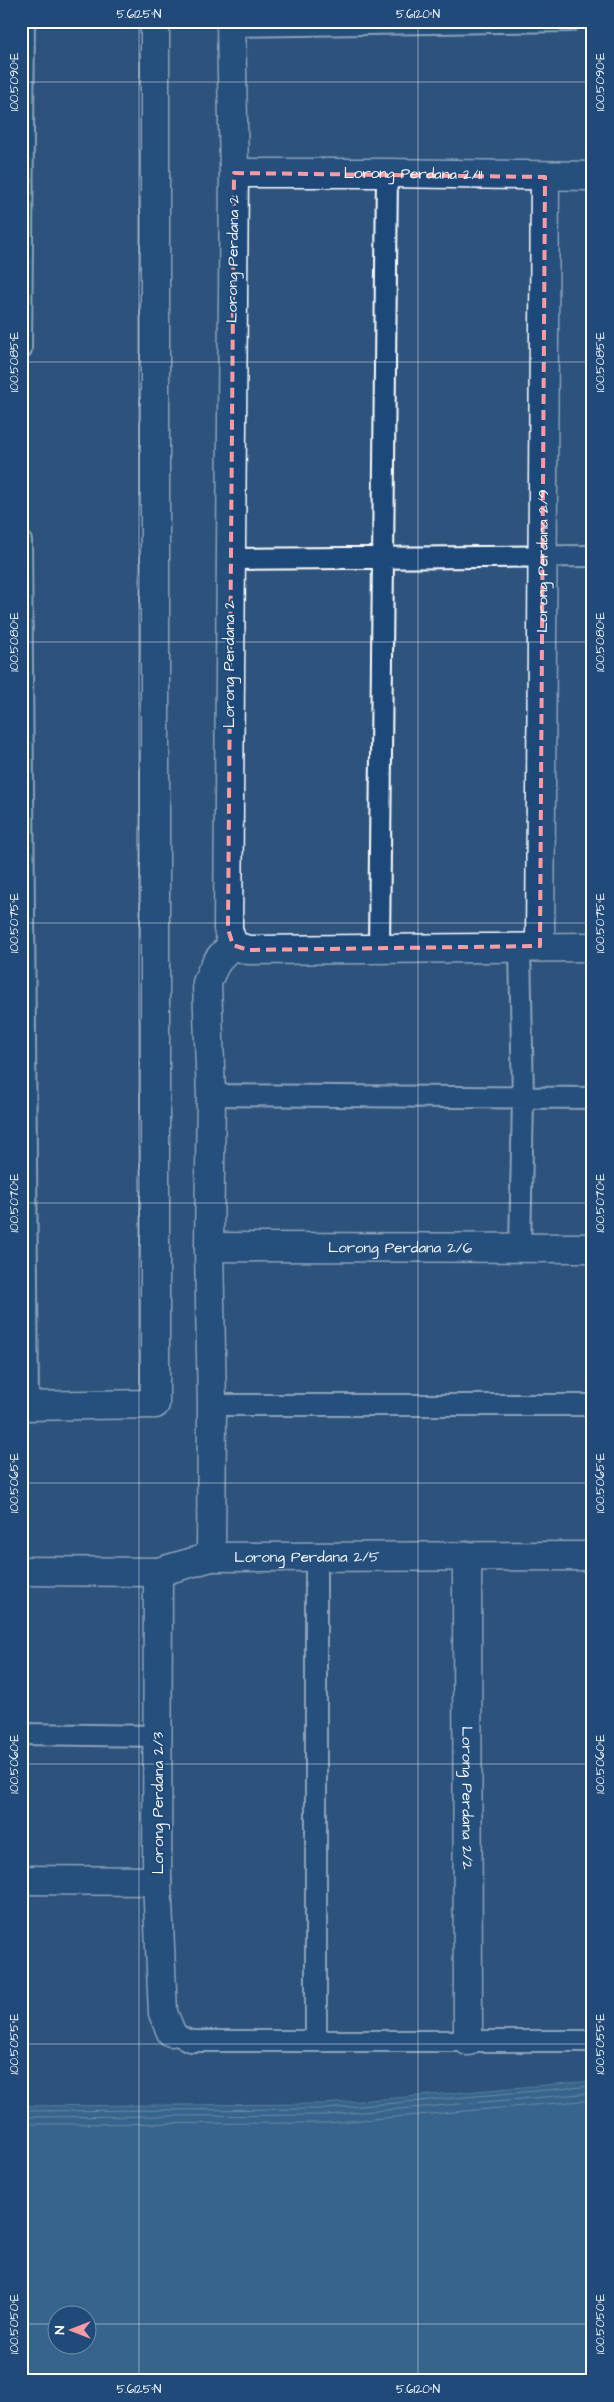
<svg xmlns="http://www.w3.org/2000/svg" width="614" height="2402" font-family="'Architects Daughter',sans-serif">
<rect width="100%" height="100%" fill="#2e537d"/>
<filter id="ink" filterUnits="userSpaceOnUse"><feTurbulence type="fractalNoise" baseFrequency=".02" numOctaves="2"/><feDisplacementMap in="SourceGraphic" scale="10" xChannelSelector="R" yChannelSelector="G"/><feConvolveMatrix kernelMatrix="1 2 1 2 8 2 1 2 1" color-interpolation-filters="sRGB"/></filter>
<g filter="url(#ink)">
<path fill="#42799e" stroke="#8eafc5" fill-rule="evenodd" d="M593,2081v300h-572v-275l304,-2zM58,2314h30v30h-30z"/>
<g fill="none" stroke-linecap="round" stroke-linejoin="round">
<path stroke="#b3c9d8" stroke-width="1" d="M21,2111l305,-2 267,-23
M21,2117l305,-2 267,-22
M21,2124l305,-1 267,-23"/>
<g stroke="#fff" stroke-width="24">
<path id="lane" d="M231,26l339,-5
M21,349l3,-328
M21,541l7,865
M229,559l364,-3
M520,947l3,151 -3,150
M379,948l8,-775
M211,1095l382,3
M212,1405h381
M316,1557v484
M21,1734l137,2
M171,2032l19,9h403"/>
</g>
<g stroke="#fff" stroke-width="31">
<g id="street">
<path d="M231,21l3,152 -6,756 5,16 15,5 345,-3"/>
<path id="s1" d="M234,173h153l206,3"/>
<path id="s2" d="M540,946l5,-769"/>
<path id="s3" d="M209,1247l384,1"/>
<path d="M21,1406l134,-2v-1383"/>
<path id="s4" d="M467,1556l1,485"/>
<path d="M211,1557l1,-152 -3,-158 2,-152 -4,-112c6,-17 12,-27 26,-38"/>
<path id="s5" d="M21,1571l137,1 53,-15 382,-1"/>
<path d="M158,1572l-1,309 6,132 8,19"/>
<path d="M21,1880l136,1"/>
</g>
</g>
<use href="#lane" stroke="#1f4a7a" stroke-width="20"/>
<use href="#street" stroke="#1f4a7a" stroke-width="28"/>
</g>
</g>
<path d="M0 0H614V2402H0ZM234,173l311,4 -5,769 -292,4 -15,-5 -5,-16z" fill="#2e537d" fill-opacity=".55" fill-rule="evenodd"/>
<path fill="none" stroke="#ff9aa2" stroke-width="4" stroke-dasharray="10 6" stroke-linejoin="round" d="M234,173l311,4 -5,769 -292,4 -15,-5 -5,-16z"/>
<path fill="none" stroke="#fff" stroke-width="1" stroke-opacity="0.45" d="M139,21v2360M418,21v2360M21,82h572M21,362h572M21,642h572M21,923h572M21,1203h572M21,1483h572M21,1764h572M21,2044h572M21,2324h37M88,2324h505"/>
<g text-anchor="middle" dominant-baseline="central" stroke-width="4" stroke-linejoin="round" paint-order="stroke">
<g font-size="15" fill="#fff" stroke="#1f4a7a">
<text stroke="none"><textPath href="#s1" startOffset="179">Lorong Perdana 2/11</textPath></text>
<text transform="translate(233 259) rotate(-89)">Lorong Perdana 2</text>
<text stroke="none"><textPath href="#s2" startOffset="385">Lorong Perdana 2/9</textPath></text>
<text transform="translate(229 664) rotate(-90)">Lorong Perdana 2</text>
<text stroke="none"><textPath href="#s3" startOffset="191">Lorong Perdana 2/6</textPath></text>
<text stroke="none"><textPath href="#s5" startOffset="288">Lorong Perdana 2/5</textPath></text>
<text stroke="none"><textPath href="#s4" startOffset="242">Lorong Perdana 2/2</textPath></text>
<text transform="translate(158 1803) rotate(-90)">Lorong Perdana 2/3</text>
</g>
</g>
<rect width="614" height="2402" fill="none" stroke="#1f4a7a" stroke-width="55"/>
<g transform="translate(72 2330) rotate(270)"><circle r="24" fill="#1f4a7a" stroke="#7992af"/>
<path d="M0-4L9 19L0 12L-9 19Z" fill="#ff9aa2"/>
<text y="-8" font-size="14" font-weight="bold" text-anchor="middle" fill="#ffffff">N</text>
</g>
<rect x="28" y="28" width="558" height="2346" fill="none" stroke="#fff" stroke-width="2"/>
<g font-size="12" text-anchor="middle" fill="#fff">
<text x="139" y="18">5.6125°N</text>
<text x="418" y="18">5.6120°N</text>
<text transform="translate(600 82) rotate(-90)" y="4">100.5090°E</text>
<text transform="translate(14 82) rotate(-90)" y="4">100.5090°E</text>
<text transform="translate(600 362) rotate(-90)" y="4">100.5085°E</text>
<text transform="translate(14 362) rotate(-90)" y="4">100.5085°E</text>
<text transform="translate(600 642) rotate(-90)" y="4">100.5080°E</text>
<text transform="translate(14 642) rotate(-90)" y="4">100.5080°E</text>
<text transform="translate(600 923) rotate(-90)" y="4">100.5075°E</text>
<text transform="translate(14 923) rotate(-90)" y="4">100.5075°E</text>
<text transform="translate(600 1203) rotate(-90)" y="4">100.5070°E</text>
<text transform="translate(14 1203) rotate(-90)" y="4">100.5070°E</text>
<text transform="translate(14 1483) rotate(-90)" y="4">100.5065°E</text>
<text transform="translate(600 1483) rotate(-90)" y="4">100.5065°E</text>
<text transform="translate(14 1764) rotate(-90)" y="4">100.5060°E</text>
<text transform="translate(600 1764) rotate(-90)" y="4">100.5060°E</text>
<text transform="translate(14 2044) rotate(-90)" y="4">100.5055°E</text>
<text transform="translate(600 2044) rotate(-90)" y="4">100.5055°E</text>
<text transform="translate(14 2324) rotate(-90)" y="4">100.5050°E</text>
<text transform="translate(600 2324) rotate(-90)" y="4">100.5050°E</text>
<text x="139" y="2393">5.6125°N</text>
<text x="418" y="2393">5.6120°N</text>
</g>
</svg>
